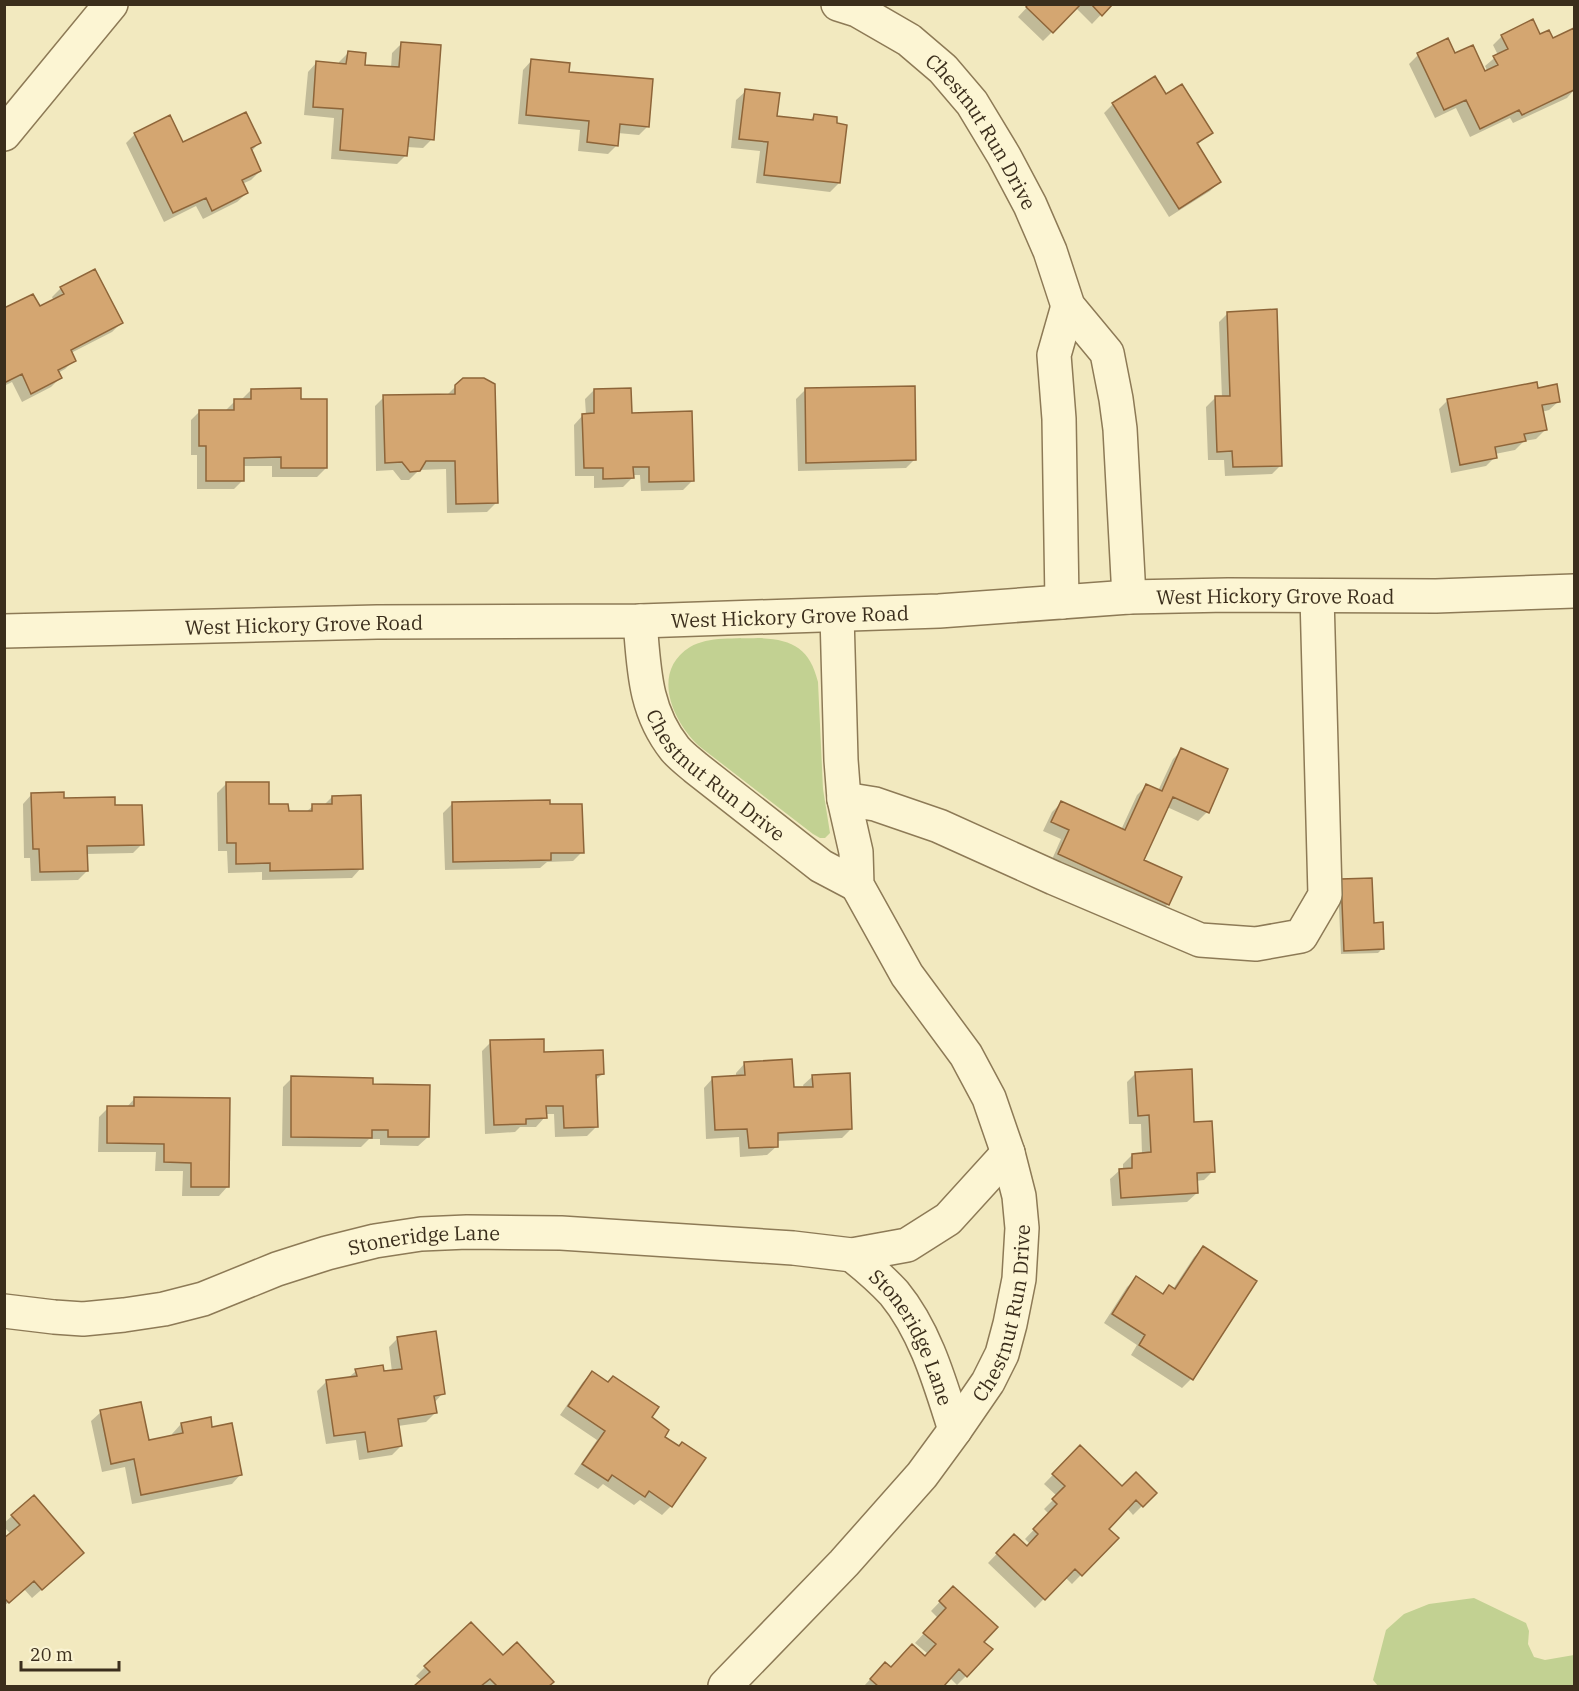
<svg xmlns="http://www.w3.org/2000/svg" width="1579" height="1691" font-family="'IBM Plex Serif',serif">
<rect width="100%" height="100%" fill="#f2e9bf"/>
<path fill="#c2d192" d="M758,638c34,1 52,10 60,44l5,107 7,44 -5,5h-5l-7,-4 -114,-88c-26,-24 -49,-74 -9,-99 19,-11 46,-8 68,-9z
M1474,1598l52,25 3,8 -1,13 6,13 11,3 29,-5v31h-196l-5,-6 13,-50 18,-16 25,-10z"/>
<path fill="#0003" d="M1030,4h81l-19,20 -16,-16 -33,33 -25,-24z
M1574,30v60l-7,8 -54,25 -3,-5 -40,19 -14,-29 -21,10 -26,-54 9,-9 30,-15 7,15 29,18 4,-1 -3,-6 13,-11 -5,-10 9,-9h38l12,4z
M401,44l31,95 -9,9 -16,-1 -1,8 -9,9 -66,-5 3,-41 -30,-3 4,-43 9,-10 22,2v-2l9,-9 15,13 28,2 1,-15z
M532,60l36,13 80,53 -9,9 -21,-2 -1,12 -9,9 -30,-3 2,-21 -62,-6 5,-54z
M746,91l30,26 33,4 5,-5 25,67 -9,9 -74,-9 4,-32 -29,-3 5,-48z
M1166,96l45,37 -14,12 22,37 -9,9 -41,26 -65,-104 9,-9z
M135,134l47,10 77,-1 -8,9 9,19 -9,9 -9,4 5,9 -10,9 -34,17 -7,-13 -32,16 -38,-79z
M61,288l60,35 -9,9 -41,21 3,7 -9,9 -7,4 2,5 -9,9 -29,15 -10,-20 -8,4v-76l35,-2 15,-7 -2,-4z
M1228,313l53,152 -9,9 -47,2 -1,-16h-16l-2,-53 9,-9h7l-3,-76z
M456,386l41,116 -10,10 -40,1 -1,-44 -27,1 -10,10h-8l-8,-10 -17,1 -1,-65 9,-9 63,-2z
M251,390l49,10 26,68 -9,9h-45v-11h-29v14l-9,9h-37v-34h-6v-35l9,-9 26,-1 9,-9 7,-2z
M594,390l37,24 61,67 -9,9 -42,1 -1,-16h-8v3l-9,9 -29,1v-12h-19l-1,-51 9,-10h3l-1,-16z
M805,390l110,69 -9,9 -108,3 -2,-72z
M1448,400l111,1 -10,9 -7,2 3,18 -9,9 -12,2 -9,9 -20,4v3l-9,9 -35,7 -12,-64z
M1182,750l25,62 -9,9 -31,-14 -25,54 26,43 -9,9 -109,-49 11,-25 -18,-8 9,-19 9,-9 60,27 16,-35 9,-9 12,5 15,-32z
M226,784l42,22 19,7 19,-1 7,-6 11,-1 8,-8 29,71 -9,10 -90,2v-8l-34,1 -1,-22h-9l-1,-58z
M32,794l81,13 29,37 -9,9 -47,1 1,17 -9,9 -47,1 -1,-23h-6l-1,-54z
M452,804l130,48 -9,9 -26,1 -7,6 -95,2 -2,-57z
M1342,881l30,43 10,25 -4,4 -37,1 -3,-69z
M491,1042l52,12 59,20 -8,8 2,45 -9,9 -32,1 -1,-23h-9v3l-9,10h-16l-5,5 -30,2 -3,-83z
M745,1063l48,26 11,-1 -1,-3 10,-9 38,53 -9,9 -66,3 1,5 -10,9 -27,2 -1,-20 -33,2 -2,-51 9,-10 23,-1v-4z
M1136,1073l57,51 20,47 -9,9 -8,1 1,12 -10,9 -75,4 -2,-27 10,-9h3v-6l9,-9 10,-1 -1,-30h-12l-2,-42z
M292,1078l79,7 57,52 -10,9 -38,-1v-6h-11l-8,8 -79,-1 1,-59z
M135,1098l93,88 -9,10h-37l1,-25h-28l1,-19h-58l1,-35 9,-9h18z
M1203,1248l52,33 -64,98 -9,9 -51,-33 6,-10 -33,-22 23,-36 9,-9 25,17 8,-9 4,3 21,-32z
M398,1338l45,55 -9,10 1,10 -9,9 -28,4 3,20 -9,9 -33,5 -3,-20 -30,4 -9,-53 9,-9 22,-4 8,-7 26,2 10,-1 -3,-25z
M592,1373l58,45 21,88 -9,9 -22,-15 -6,5 -31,-21 -5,5 -24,-15 23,-34 -37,-25 23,-33z
M101,1412l47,30 25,-6 -1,-2 9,-10 30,5 30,45 -9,10 -100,20 -7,-37 -23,5 -11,-51z
M1080,1447l42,41 33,5 -22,22 -6,-7 -20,21 10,9 -45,46 -7,-7 -30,31 -47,-45 26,-27 13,12 3,-4 -5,-5 24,-25 -5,-5 13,-13 -13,-12z
M34,1497l39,65 -41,36 -8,-9 -20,17v-66l7,-6 -7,-7v-4z
M953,1588l29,55 -16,33 -9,9 -7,-7 -8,8h-78l12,-13 48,-15 4,-4 -13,-11 23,-25 -7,-7z
M503,1658l49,24 -4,4h-132l6,-5 -6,-5 9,-9z"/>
<path fill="#d4a671" stroke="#8e6539" stroke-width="1.5" d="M1028,4h53l-28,29 -27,-26z
M1091,4h22l-11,12z
M1533,19l7,15 9,-4 4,8 21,-10v62l-52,25 -3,-5 -39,19 -14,-29 -22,10 -27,-57 31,-15 7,15 18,-8 12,26 13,-6 -5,-9 15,-7 -7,-14z
M401,42l40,3 -7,95 -25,-3 -2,19 -67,-6 3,-41 -30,-2 3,-46 30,3 2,-13 18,2 -1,12 34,2z
M531,59l39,4 -1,9 84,7 -4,48 -29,-3 -2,22 -31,-4 2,-21 -63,-6z
M1155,76l11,18 16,-10 31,49 -16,10 24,39 -42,27 -67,-106z
M745,89l35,4 -3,23 36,4 1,-6 23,3v6l10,2 -7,58 -76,-8 4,-33 -29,-3z
M246,112l15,31 -10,5 10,23 -19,9 6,13 -36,18 -6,-13 -33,15 -39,-80 36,-18 13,27z
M95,269l28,54 -52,27 5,11 -18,9 4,8 -31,16 -9,-20 -18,9v-75l29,-14 7,12 24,-12 -4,-7z
M1277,309l5,157 -49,1 -1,-16 -15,1 -2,-56h15l-3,-84z
M463,378h21l11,6 3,119 -42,1 -1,-43h-29l-6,10 -10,1 -8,-10 -17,1 -2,-68 72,-1v-9z
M1537,382l1,6 19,-4 3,18 -18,3 5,25 -23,4 2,7 -31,6 2,11 -37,7 -13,-66z
M915,386l1,74 -110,3 -1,-75z
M301,388v11h26v69h-46v-11l-37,1v23h-38v-35h-7v-36h35v-11h17v-10z
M631,388l1,25 60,-2 2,70 -45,1v-15h-16l1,11 -31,1v-11h-19l-2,-54 12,-1v-24z
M1181,748l47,21 -19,44 -36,-16 -29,63 38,17 -13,28 -111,-51 11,-24 -18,-8 10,-21 64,29 21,-46 16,7z
M226,782h43v22h19l1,7h23v-7h20v-8l29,-1 2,74 -93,2v-8l-34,1v-21h-9z
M64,792v6l51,-1v8h27l2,40 -57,1 1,25 -48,1 -1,-23h-6l-2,-56z
M550,800v4h32l2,49h-33v7l-98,2 -1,-60z
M1372,878l2,45 9,-1 1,27 -40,2 -3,-72z
M544,1039v13l59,-2 1,24 -8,1 2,52 -34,1 -1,-22h-17l1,12 -21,1v5l-32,1 -4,-85z
M792,1059l2,28h19l-1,-12 38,-2 2,56 -74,4v14l-29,1 -2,-19 -32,1 -3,-53 33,-2 -1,-13z
M1192,1069l2,53 18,-1 3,51 -18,1 1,20 -77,5 -2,-29 13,-1v-14l19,-2 -2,-37 -11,1 -3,-44z
M291,1076l82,2v6l57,1 -1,52h-41v-7h-16v8l-81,-1z
M134,1097l96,1 -1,89h-38v-24l-27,-1v-18l-57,-1v-37h27z
M1203,1246l54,35 -64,99 -54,-35 6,-10 -33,-21 24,-38 27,18 6,-9 6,4z
M436,1331l9,63 -11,2 3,17 -39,6 4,27 -34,6 -3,-20 -31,4 -8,-56 31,-4 -2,-7 28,-4 1,6 18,-2 -5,-32z
M592,1371l16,11 5,-6 46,31 -7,10 17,13 -4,7 14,9 3,-4 24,16 -34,49 -23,-16 -4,6 -33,-22 -4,6 -26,-17 23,-33 -37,-25z
M141,1402l8,38 34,-7 -2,-10 30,-6 1,10 20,-4 10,52 -101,20 -7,-36 -23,5 -11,-54z
M1080,1445l42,41 14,-14 21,21 -14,14 -7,-7 -27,29 10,9 -37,38 -7,-7 -30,31 -49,-47 18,-19 13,12 11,-12 -5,-5 24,-25 -5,-5 13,-13 -13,-12z
M34,1495l50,58 -42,37 -8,-9 -25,22 -5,-5v-60l16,-13 -9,-10z
M953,1586l45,41 -14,15 9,7 -26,28 -8,-8 -15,17h-66l-8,-7 15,-17 6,5 21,-23 13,12 11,-12 -13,-11 23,-25 -7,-7z
M471,1622l32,33 14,-13 37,40 -5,4h-52l-7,-7 -9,7h-67l16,-14 -6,-6z"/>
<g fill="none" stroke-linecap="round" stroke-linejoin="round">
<g stroke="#8d7a56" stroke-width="36">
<g id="minor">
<path id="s1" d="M838,4l19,6 52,30 34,29 29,34 32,53 26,49 20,46 18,55 39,47 9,46 4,30 9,168"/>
<path d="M4,134l107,-130"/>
<path d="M1062,602l-3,-183 -5,-64 14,-49"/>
<path id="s2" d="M640,621c4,47 4,89 35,128 6,7 14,13 21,19l125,98 36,19"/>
<path id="s3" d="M4,631l373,-9 263,-1 299,-10 190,-14 99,-2 208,1 138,-5"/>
<path d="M844,799l31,5 64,22 115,52 146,62 56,4 45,-8 24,-41 -8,-299"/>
<path id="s4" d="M852,1255c15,12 29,24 42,38 32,39 46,90 61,137"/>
<path id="s5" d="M4,1311l50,6 29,2 41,-4 40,-6 39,-10 74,-30 50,-16 48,-12 46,-7 46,-2 94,1 232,15 59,7 55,-10 41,-26 60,-66"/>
<path id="s6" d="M725,1686l119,-123 78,-88 33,-45 33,-48 14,-28 8,-30 9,-45 3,-51 -3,-32 -11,-43 -19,-55 -23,-43 -59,-80 -50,-90 -1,-33 -12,-53 -3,-39 -4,-145"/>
</g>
</g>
<use href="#minor" stroke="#fcf5d3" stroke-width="33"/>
</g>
<g text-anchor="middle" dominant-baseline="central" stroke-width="4.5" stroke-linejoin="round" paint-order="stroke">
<g font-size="20" fill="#3b2e1c" stroke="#f9f2d0">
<text stroke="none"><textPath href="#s1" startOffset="198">Chestnut Run Drive</textPath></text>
<text stroke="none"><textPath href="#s3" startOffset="1272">West Hickory Grove Road</textPath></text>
<text stroke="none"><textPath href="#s3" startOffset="786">West Hickory Grove Road</textPath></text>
<text stroke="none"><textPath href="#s3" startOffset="300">West Hickory Grove Road</textPath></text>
<text stroke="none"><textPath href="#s2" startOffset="182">Chestnut Run Drive</textPath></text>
<text stroke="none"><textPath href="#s5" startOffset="432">Stoneridge Lane</textPath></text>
<text stroke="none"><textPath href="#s6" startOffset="474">Chestnut Run Drive</textPath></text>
<text stroke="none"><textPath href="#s4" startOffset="104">Stoneridge Lane</textPath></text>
</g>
</g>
<rect width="1579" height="1691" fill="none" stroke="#3b2e1c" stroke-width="12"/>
<path d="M21 1661v9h98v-9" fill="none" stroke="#3b2e1c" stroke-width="3"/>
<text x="30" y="1661" font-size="18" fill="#3b2e1c" stroke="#f9f2d0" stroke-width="4.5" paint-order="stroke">20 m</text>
</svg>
